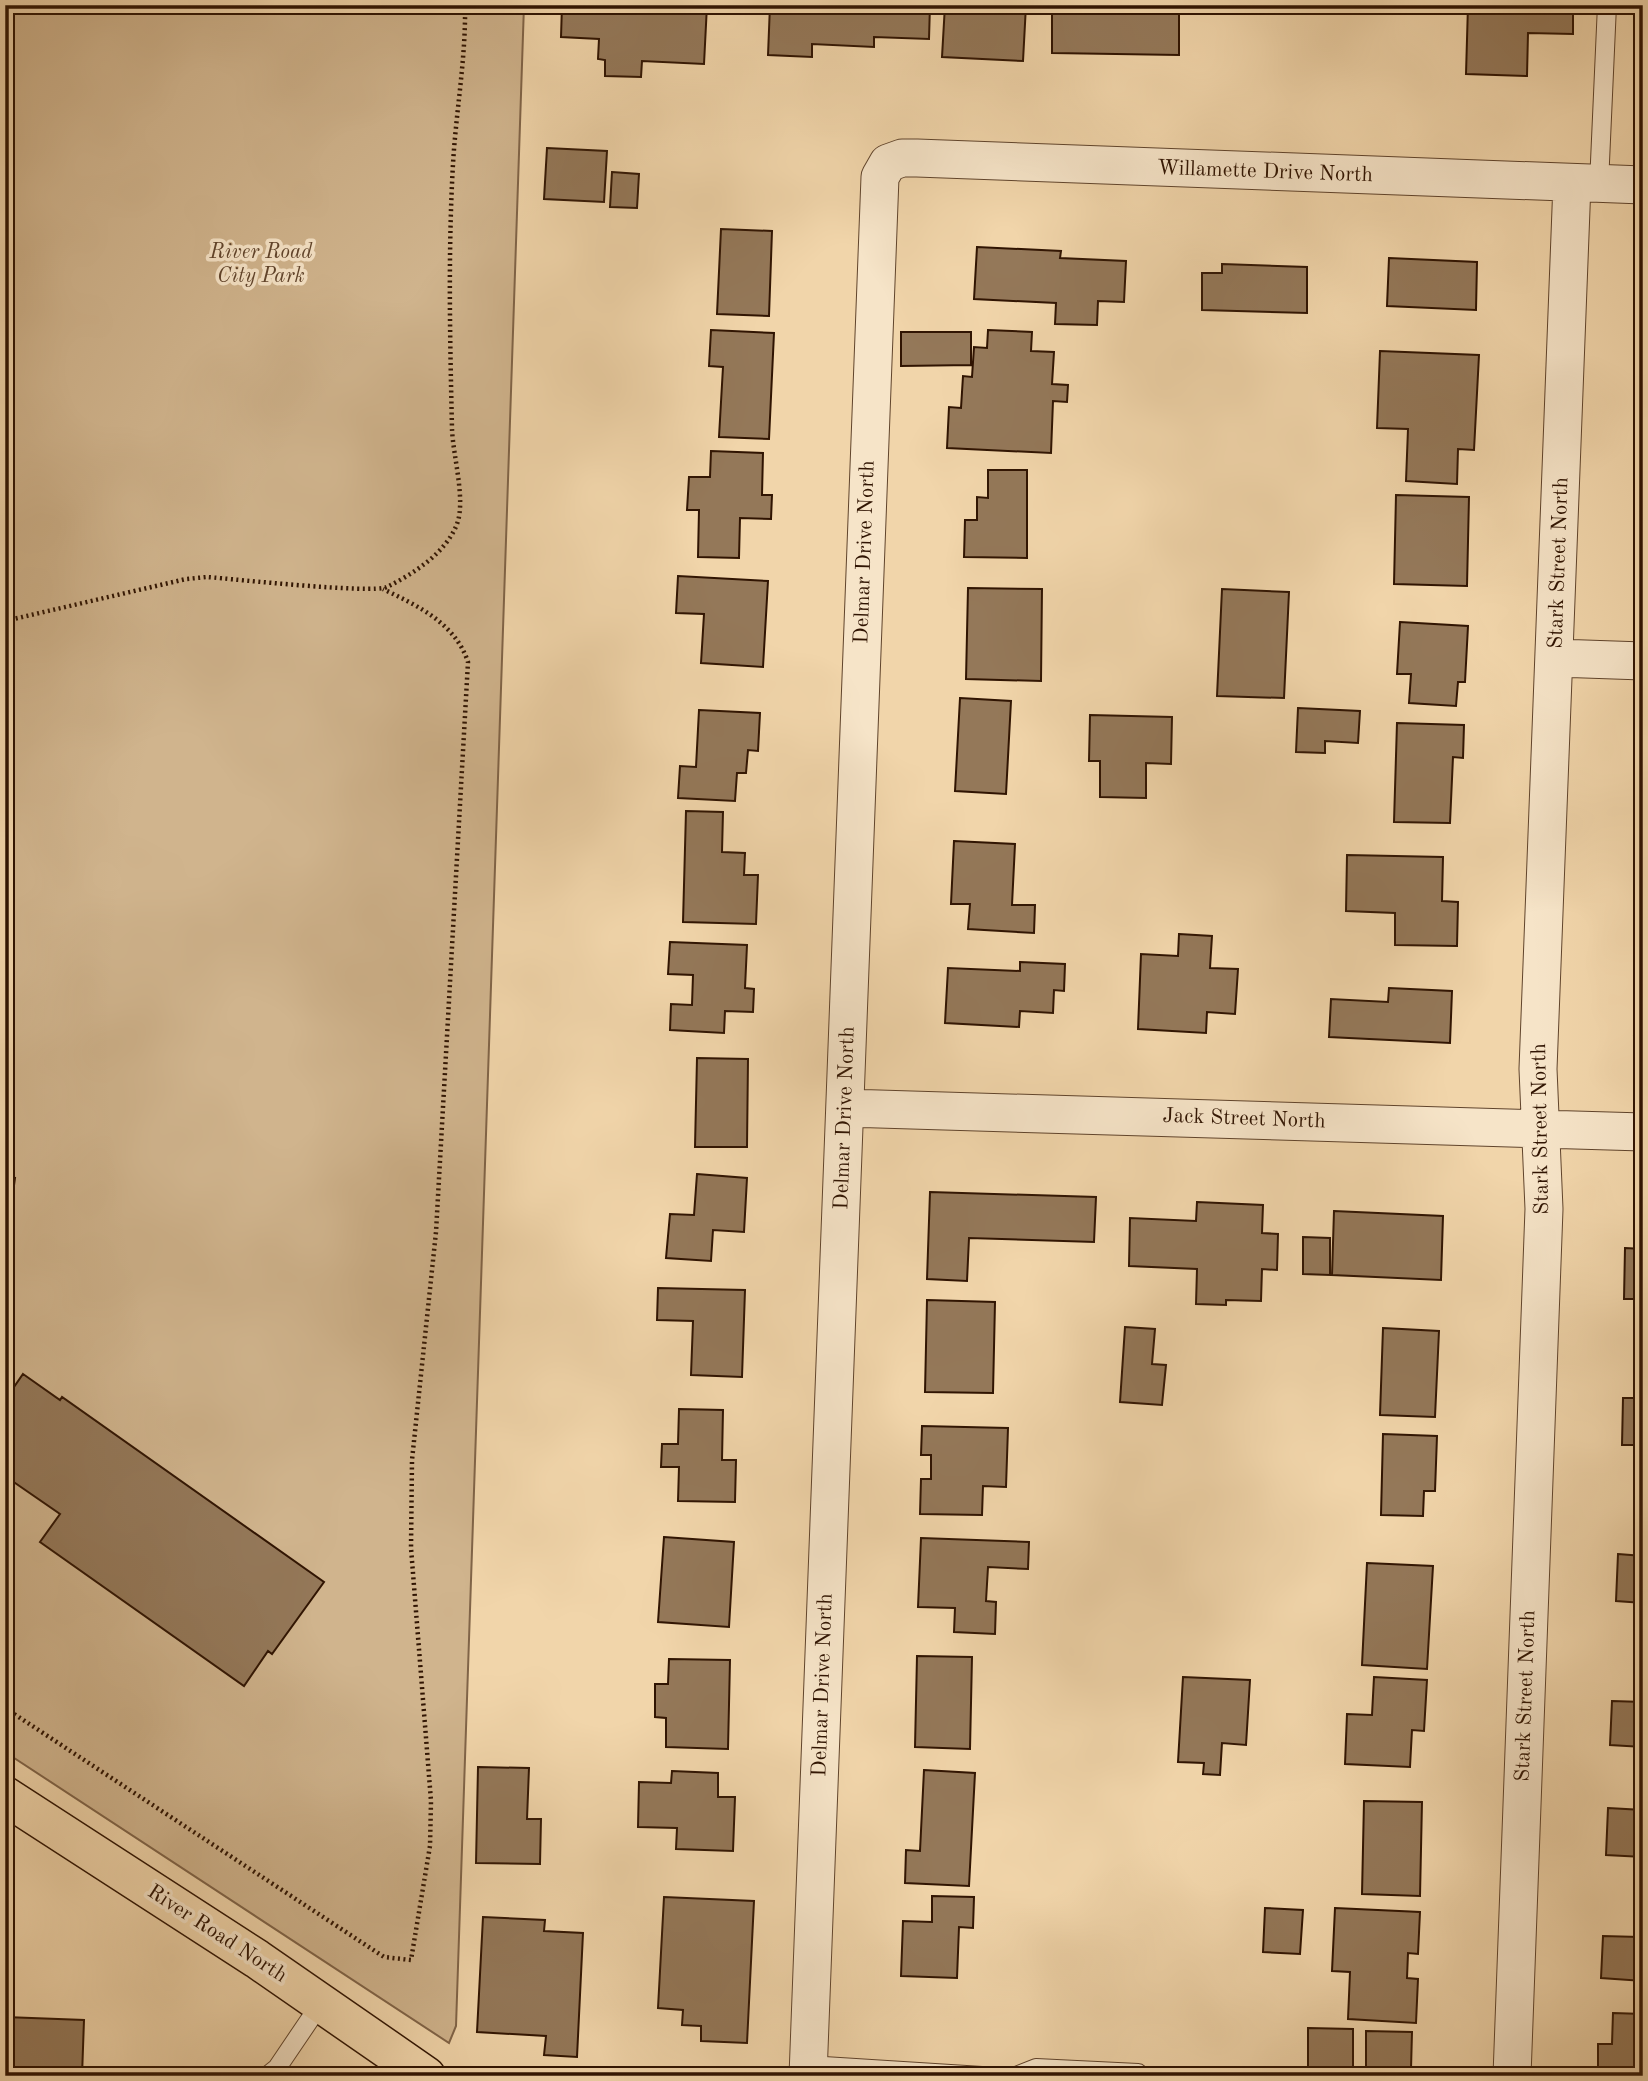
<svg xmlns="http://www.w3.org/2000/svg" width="1648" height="2081" font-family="'Old Standard TT',serif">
<rect width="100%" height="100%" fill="#f1d5aa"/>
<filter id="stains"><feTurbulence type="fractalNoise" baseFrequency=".00286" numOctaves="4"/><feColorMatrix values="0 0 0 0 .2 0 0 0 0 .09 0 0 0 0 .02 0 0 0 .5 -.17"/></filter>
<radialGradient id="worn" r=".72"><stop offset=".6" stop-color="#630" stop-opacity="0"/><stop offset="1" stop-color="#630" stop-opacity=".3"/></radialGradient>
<path fill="#d0b48d" stroke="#806448" stroke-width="2" d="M5,5h519l-68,2021 -7,17 -444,-291z"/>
<path fill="#947859" stroke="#301402" stroke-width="2" d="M562,5h145l-3,59 -62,-3 -1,16 -36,-1v-16l-7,-1 1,-20 -38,-2z
M770,5h160l-1,34 -55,-2v10l-62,-3v13l-44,-2z
M945,5h81l-3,56 -81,-4z
M1052,5h127v50l-127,-2z
M1468,5h105v29l-45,-1 -1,43 -61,-2z
M547,148l60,3 -3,51 -60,-3z
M612,172l27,2 -2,34 -27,-1z
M721,229l51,2 -3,85 -52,-2z
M977,247l84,4 -1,7 66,3 -2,41 -26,-1 -1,24 -42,-1 1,-21 -82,-4z
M1389,258l88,4 -1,48 -89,-4z
M1222,264l85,3v46l-105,-3v-37h20z
M711,330l63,3 -5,106 -50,-2 4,-70 -14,-1z
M988,330l44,2 -1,19 23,1 -2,32 16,1 -1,17 -14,-1 -2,52 -104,-5 2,-41 12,1 2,-32 9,1 2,-30 13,1z
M901,332h70v33l-70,1z
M1380,351l99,4 -5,95 -16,-1 -1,35 -51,-3 2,-52 -31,-1z
M711,451l52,2 -1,42h10l-1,24 -31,-1 -1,40 -41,-1 1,-47h-12l2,-33h21z
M988,470h39v88l-63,-1 1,-37h12v-23l11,1z
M1396,495l73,2 -2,89 -73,-2z
M678,576l90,5 -5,86 -62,-4 3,-49 -28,-1z
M968,588l74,1 -1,92 -75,-2z
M1222,589l67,3 -5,106 -67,-2z
M1400,622l68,4 -3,56h-7l-2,24 -47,-3 2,-29h-14z
M960,698l51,3 -5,93 -51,-3z
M1298,708l62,3 -2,32 -33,-2v12l-29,-1z
M699,710l61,3 -2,38 -10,-1 -2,23h-9l-2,28 -57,-3 2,-32 16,1z
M1090,715l82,2 -1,47 -25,-1v35l-46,-1v-36h-11z
M1397,723l67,2 -1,33 -10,-1 -3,66 -56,-1z
M686,811l37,1 -1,40 23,1 -1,22h14l-2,49 -73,-2z
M954,841l61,3 -3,61h23l-1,28 -66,-4 2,-25h-19z
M1347,855l96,2 -1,44 16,1 -1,44 -62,-1v-32l-49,-2z
M1179,934l33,2 -2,32 28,1 -3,45 -28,-2 -1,21 -68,-4 3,-75 37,2z
M670,942l77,3 -2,43 9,1 -1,23 -28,-1 -1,22 -54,-3 1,-26 21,1 1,-30 -25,-1z
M1020,962l45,2 -1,27 -10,-1 -1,23 -33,-2 -1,16 -74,-4 3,-55 72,3z
M1637,972h6v63h-9z
M1389,988l63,3 -2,52 -121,-6 2,-38 57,3z
M697,1058l51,1 -1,88h-52z
M697,1174l50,4 -3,54 -31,-2 -2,31 -45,-3 4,-44 24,1z
M5,1177l10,1 -7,52 -3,-1z
M930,1192l166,5 -2,45 -125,-4 -2,43 -40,-2z
M1197,1202l66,3 -1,28 16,1 -1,36 -15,-1 -1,32 -35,-1v5l-30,-1 1,-35 -68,-3 1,-48 66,3z
M1334,1211l109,5 -2,64 -109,-5z
M1303,1237l27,1v37l-27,-1z
M1625,1248l18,1v50h-19z
M658,1288l87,2 -3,87 -51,-2 2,-54 -36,-1z
M927,1300l68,2 -2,91 -68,-1z
M1125,1327l30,2 -3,35 14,1 -4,40 -42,-3z
M1383,1328l56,3 -4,86 -55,-2z
M23,1374l37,26 2,-3 262,185 -52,72 -4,-3 -24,35 -204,-144 20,-28 -55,-38v-76z
M1623,1398h20v47h-21z
M679,1409l44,1 -1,50h14l-1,42 -57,-1 1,-34h-18l1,-23h16z
M922,1426l86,2 -2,59 -23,-1 -1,29 -62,-1 1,-35h10v-24h-10z
M1383,1434l54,2 -2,55h-11l-1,25 -42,-1z
M664,1537l70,5 -5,85 -71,-5z
M921,1538l108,4 -1,27 -40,-2 -2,34 10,1 -1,32 -41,-2 1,-24 -37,-1z
M1618,1554l25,2v47l-27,-2z
M1367,1563l66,3 -6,103 -65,-4z
M917,1656l55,1 -2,92 -55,-2z
M669,1659l61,1 -2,89 -62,-2v-29l-11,-1v-33h13z
M1183,1677l67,3 -4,65 -24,-2 -2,32 -17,-1 1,-11 -26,-1z
M1374,1677l53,3 -3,51 -12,-1 -2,37 -65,-3 2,-50 25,1z
M1612,1701l31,1v45l-33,-2z
M478,1767l51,1 -2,51h14l-1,45 -64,-1z
M924,1770l51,3 -6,113 -64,-3 1,-33 14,1z
M672,1771l46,2v24h17l-2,54 -57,-2 1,-21 -39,-1 1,-45 32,1z
M1364,1801l58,1 -2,94 -58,-2z
M1608,1808l35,2v47l-37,-2z
M1643,1889v92l-42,-3 2,-42 37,1z
M932,1896l42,1 -1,31 -14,-1 -2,51 -56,-2 2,-55 29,1z
M664,1897l90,4 -7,142 -46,-2v-15l-19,-1 1,-15 -25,-2z
M1265,1908l38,2 -3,44 -37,-2z
M1335,1908l85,4 -2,42 -10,-1 -1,25 11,1 -2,44 -68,-4 2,-47 -18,-1z
M483,1917l62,3 -1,11 39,2 -6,124 -33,-2 2,-19 -69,-4z
M1613,2013l30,1v62h-45v-32h14z
M5,2017l79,3 -2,56h-77z
M1308,2028l45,1v39h-45z
M1366,2031l46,1 -1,37 -45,-1z"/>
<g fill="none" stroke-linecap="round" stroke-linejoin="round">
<g stroke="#60442c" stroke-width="20">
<path id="service" d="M1599,184l8,-179
M808,2065l174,11
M267,2076l10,-8 44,-65
M1016,2076l20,-8 102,5v3"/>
</g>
<g stroke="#60442c" stroke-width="39">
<path id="minor" d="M1556,658l87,3
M846,1108l797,24
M808,2076l72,-1899 8,-14 14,-5h15l726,27
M1512,2076l32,-867 -6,-140 34,-886"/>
</g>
<g stroke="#301402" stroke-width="41">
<path id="primary" d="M5,1796l252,163 169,117"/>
</g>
<path stroke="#301402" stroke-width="4.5" stroke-dasharray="2 3.5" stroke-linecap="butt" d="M5,621l181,-42 21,-2c26,2 166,17 180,10 26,-13 59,-34 70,-63 9,-24 -4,-68 -5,-95 -2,-89 -4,-176 1,-265 3,-53 13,-106 12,-159
M5,1708l379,249 27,3 19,-114 1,-45 -20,-253 1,-88 24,-228 32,-570c-13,-39 -50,-56 -85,-73"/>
<use href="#service" stroke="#f6e4c8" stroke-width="18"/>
<use href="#minor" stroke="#f6e4c8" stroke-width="37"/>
<use href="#primary" stroke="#f1d5aa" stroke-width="38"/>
</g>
<g text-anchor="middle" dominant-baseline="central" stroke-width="7" stroke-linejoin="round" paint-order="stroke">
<g font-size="21" fill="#301402" stroke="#f6e4c8">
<text transform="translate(1265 172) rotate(2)">Willamette Drive North</text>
<text transform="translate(865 552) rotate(-88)">Delmar Drive North</text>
<text transform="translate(1559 563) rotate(-88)">Stark Street North</text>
<text transform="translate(845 1118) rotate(-88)">Delmar Drive North</text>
<text transform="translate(1244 1119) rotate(2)">Jack Street North</text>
<text transform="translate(1541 1129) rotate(-91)">Stark Street North</text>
<text transform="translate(823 1685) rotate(-88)">Delmar Drive North</text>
<text transform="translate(1526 1696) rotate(-88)">Stark Street North</text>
<text transform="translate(217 1934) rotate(33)">River Road North</text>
</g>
<g font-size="21" font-style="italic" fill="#60442c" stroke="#f6e4c8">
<text x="261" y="252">River Road<tspan x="261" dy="24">City Park</tspan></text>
</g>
</g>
<rect width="1648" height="2081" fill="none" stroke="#f1d5aa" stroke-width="28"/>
<rect x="7" y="7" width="1634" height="2067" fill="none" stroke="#301402" stroke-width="3.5"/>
<rect x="14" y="14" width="1620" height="2053" fill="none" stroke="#301402" stroke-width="2"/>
<rect width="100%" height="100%" filter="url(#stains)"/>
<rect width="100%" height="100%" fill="url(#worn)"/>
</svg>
